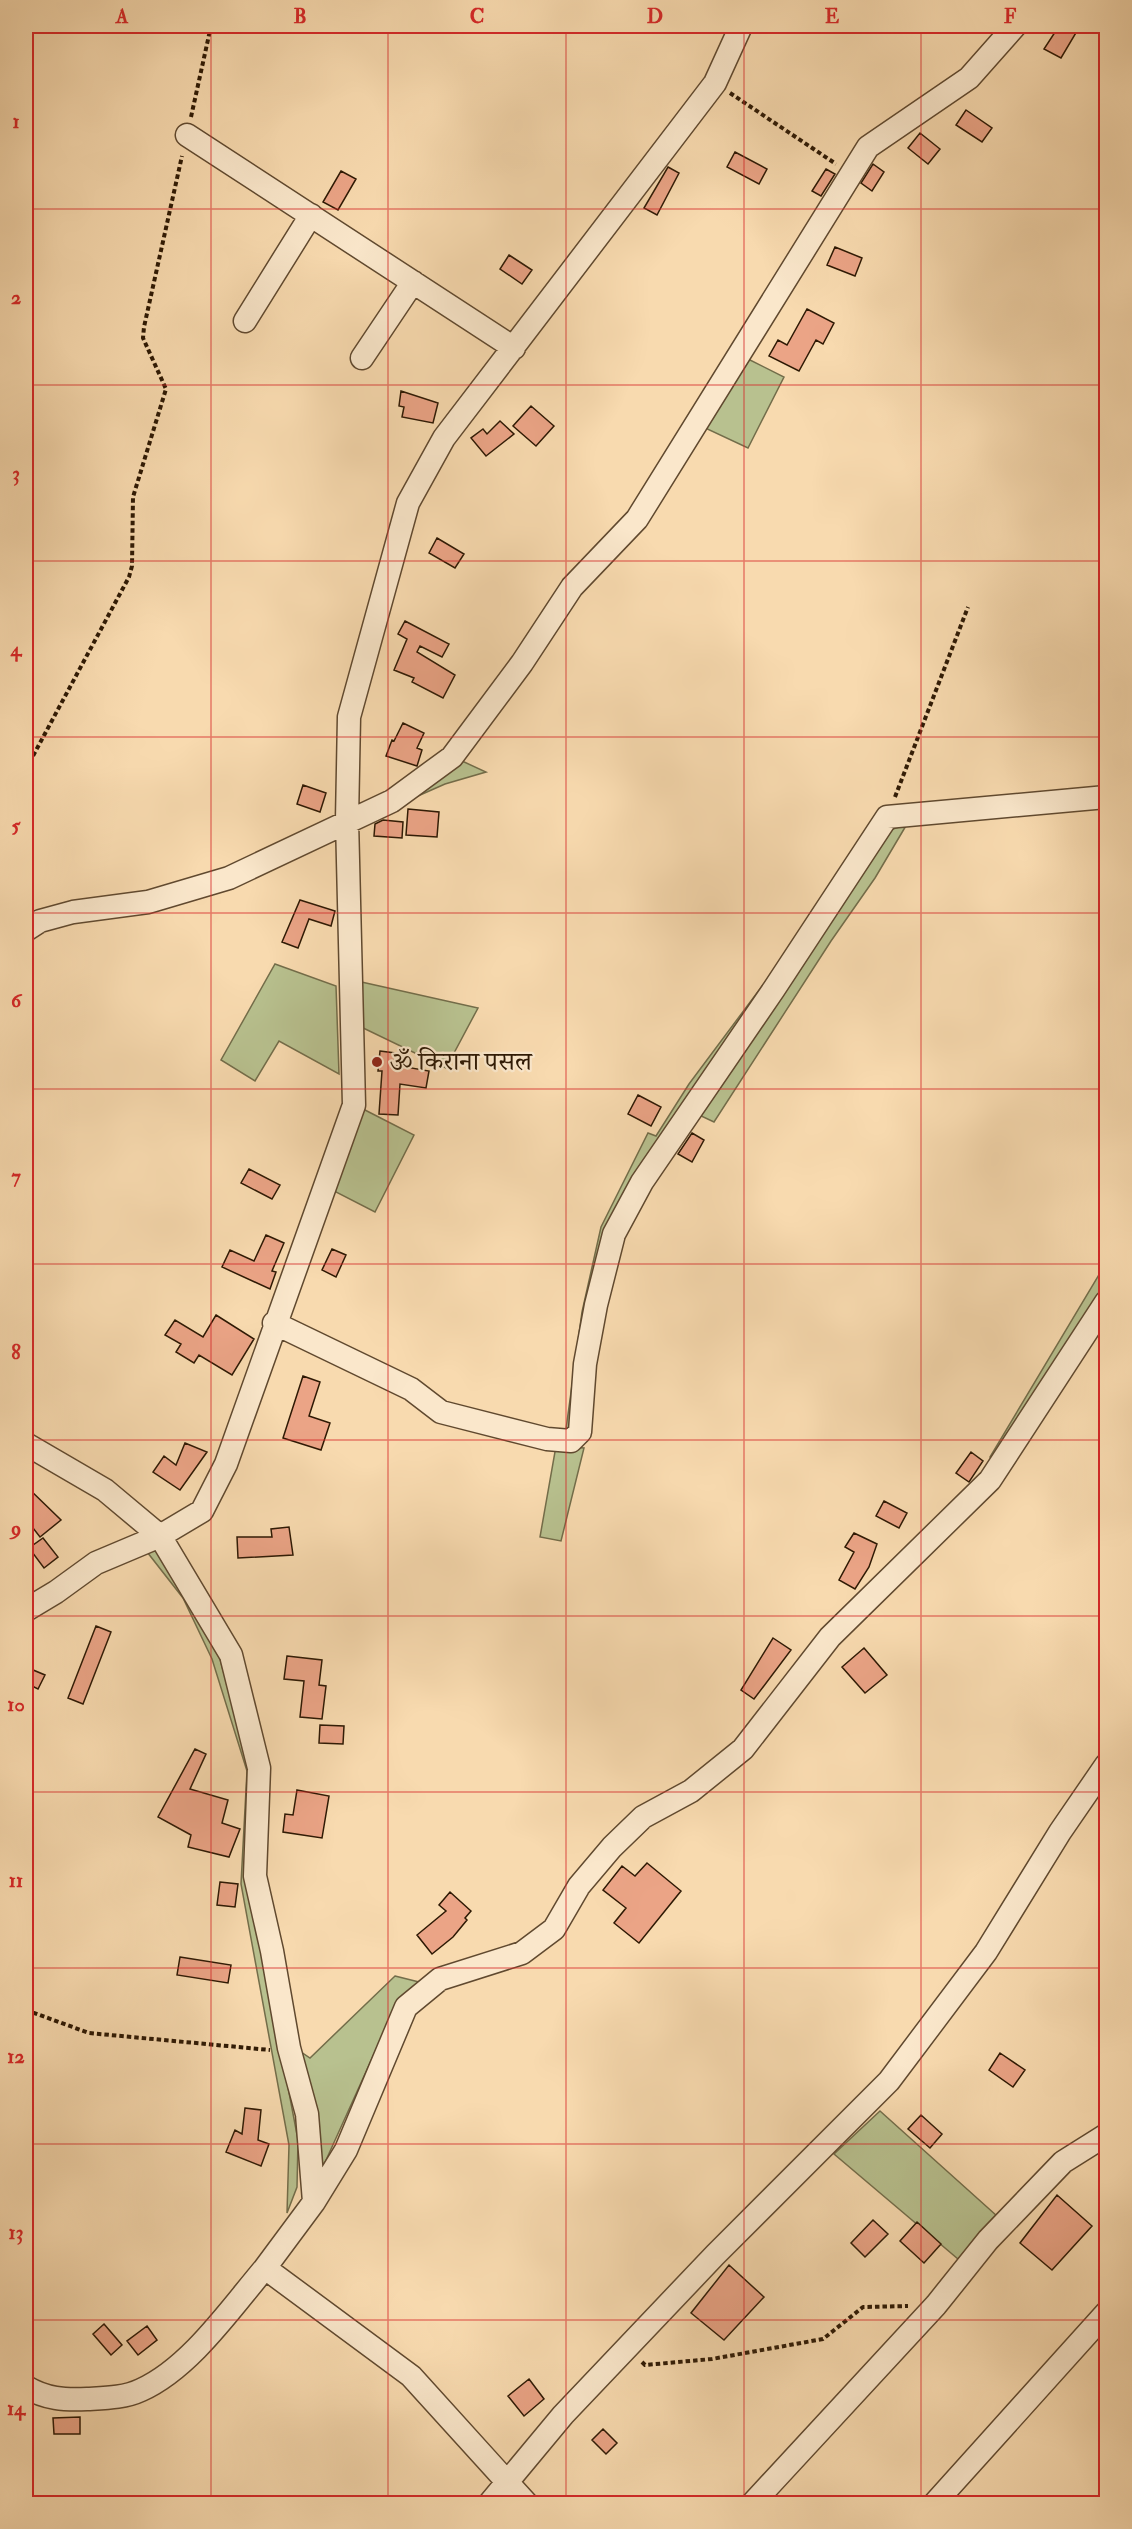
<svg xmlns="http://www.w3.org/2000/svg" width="1132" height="2529" font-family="'IM FELL Double Pica','Noto Serif Devanagari',serif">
<rect width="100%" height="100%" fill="#f8daaf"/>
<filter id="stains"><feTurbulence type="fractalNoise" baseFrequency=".00333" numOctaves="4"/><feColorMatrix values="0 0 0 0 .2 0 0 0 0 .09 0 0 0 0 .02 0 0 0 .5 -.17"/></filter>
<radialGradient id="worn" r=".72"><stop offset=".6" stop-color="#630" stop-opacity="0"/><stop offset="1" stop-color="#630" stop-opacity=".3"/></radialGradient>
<path fill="#b8c18f" stroke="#736d4a" stroke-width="1.5" d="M748,359l36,18 -36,71 -45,-21z
M462,761l24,11 -41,12 -52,23z
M907,824l-32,54 -44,63 -117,181 -15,-7 186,-283z
M780,962l-143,216 -57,217 -14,42 -20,-5 20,-3 16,-117 19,-85 47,-94 8,3 33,-52z
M275,964l61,22 3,88 -60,-33 -24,40 -34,-21z
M357,981l121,27 -32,60 -87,-42z
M363,1109l51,26 -39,77 -43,-22z
M1106,1263v23l-113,173 -3,-2z
M556,1446l28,2 -23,93 -21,-4z
M153,1547l38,50 29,62 30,110 12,181 36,190 -1,47 -10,26 2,-68 -48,-261 6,-113 -35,-112 -29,-61 -39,-50z
M395,1976l24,6 -35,50 -62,137 -27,-121 15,10z
M880,2111l117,105 -39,43 -124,-105z"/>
<path fill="#eba486" stroke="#2e1904" stroke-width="1.5" d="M1059,26h21l-19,32 -17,-9z
M966,110l26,18 -10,14 -26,-17z
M920,133l20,16 -12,15 -20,-16z
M735,152l32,17 -8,15 -32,-17z
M873,164l11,8 -12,19 -11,-8z
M668,167l11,6 -22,42 -13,-7z
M826,169l9,5 -14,22 -9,-5z
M341,171l15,8 -18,31 -15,-8z
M835,247l27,11 -7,18 -28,-11z
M509,255l23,15 -10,14 -22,-15z
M807,309l27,14 -11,21 -7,-4 -17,31 -30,-15 9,-16 9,5z
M401,391l37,12 -5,20 -31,-6 2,-10 -5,-1z
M531,406l23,20 -18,20 -23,-20z
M500,421l14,13 -28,22 -15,-18 12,-9 4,5z
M437,538l27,16 -9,14 -26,-15z
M405,621l44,23 -7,13 -22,-11 -3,6 38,23 -12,23 -31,-16 2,-4 -20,-8 13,-31 -9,-5z
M403,723l21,10 -7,15 5,2 -5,16 -31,-10 6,-16 2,1z
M303,785l23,8 -6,19 -23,-8z
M408,809l31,3 -2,25 -31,-2z
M383,820l20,2 -1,16 -28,-2 1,-12z
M300,900l35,11 -4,15 -22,-7 -11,29 -16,-6z
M380,1051l15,2 -1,12 35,6 -3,17 -26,-4 -2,31 -19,-1 3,-43h-4z
M638,1095l23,12 -10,19 -23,-12z
M692,1133l12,7 -12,22 -14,-8z
M249,1169l31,16 -8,14 -31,-16z
M266,1235l18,8 -12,28 4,1 -6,17 -48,-22 8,-17 24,11z
M332,1249l14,6 -10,22 -14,-7z
M216,1315l38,24 -22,36 -33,-20 -5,8 -18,-11 5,-8 -16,-9 10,-15 28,17z
M303,1376l17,6 -11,34 21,7 -9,27 -38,-12z
M185,1443l22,9 -27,38 -27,-18 11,-16 12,9z
M971,1452l12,9 -14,21 -13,-9z
M26,1486l35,34 -21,17 -14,-18z
M884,1501l23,12 -8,15 -23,-12z
M289,1527l4,28 -55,3 -1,-21h35l-1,-8z
M854,1533l23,11 -8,23 -14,22 -16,-9 15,-28 -9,-5z
M43,1538l15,19 -14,11 -15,-20z
M96,1626l15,6 -28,72 -15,-6z
M773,1638l18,12 -37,49 -13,-9z
M864,1648l23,27 -22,18 -23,-26z
M287,1656l35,4 -3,25 7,1 -4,33 -22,-2 4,-36 -20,-2z
M26,1667l19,8 -7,14 -12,-6z
M320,1725l24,1 -1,18 -24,-1z
M195,1749l11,5 -16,35 38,11 -6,23 18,6 -11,28 -41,-10 3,-12 -33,-18z
M297,1790l32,6 -7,42 -39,-6 2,-18 8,1z
M647,1863l34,28 -42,52 -25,-20 12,-15 -23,-18 19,-24 13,10z
M220,1882l18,2 -3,23 -18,-2z
M450,1892l21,19 -6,7 2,2 -14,17 -21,17 -15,-19 29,-24 -7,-6z
M180,1957l51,8 -3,18 -51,-8z
M1000,2053l25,17 -12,17 -24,-17z
M245,2108l16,2 -3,30 11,4 -8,22 -35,-14 9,-22 7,4z
M921,2115l21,19 -12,14 -22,-19z
M1057,2195l35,31 -40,44 -32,-27z
M873,2220l15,14 -23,23 -14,-14z
M917,2222l24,22 -17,19 -24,-22z
M729,2265l35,32 -40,43 -33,-27z
M104,2324l18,21 -11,10 -18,-21z
M147,2326l10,14 -19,15 -11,-14z
M529,2379l15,20 -20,17 -16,-20z
M80,2417v17h-26l-1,-16z
M603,2429l14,14 -11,11 -14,-14z"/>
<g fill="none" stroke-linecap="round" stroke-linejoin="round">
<g stroke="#60492f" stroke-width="25">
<path id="street" d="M187,135l327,213
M245,321l66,-106
M362,358l51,-76
M26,930l14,-9 33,-9 75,-10 81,-24 163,-77 60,-44 70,-94 50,-76 65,-68 231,-372 101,-69 46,-52
M274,1323l137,66 30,23 106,27 24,2 9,-9 5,-68 11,-59 18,-71 28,-52 132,-193 113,-172 219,-20
M26,1444l79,46 55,46 71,119 28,113 -4,108 17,75 17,97 18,66 7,88
M26,1610l30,-18 40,-29 64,-27 42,-25 24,-47 128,-359 -7,-285 2,-103 59,-214 36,-65 271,-355 26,-57
M265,2268l49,-66 32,-52 60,-143 34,-28 82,-26 32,-24 25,-43 33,-39 31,-30 48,-26 52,-42 87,-112 160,-157 116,-178
M26,2387c20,12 38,13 61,12 19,-1 37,-1 54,-9 49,-22 90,-82 124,-122l146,108 116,128
M489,2504l74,-89 152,-160 174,-174 97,-129 74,-120 46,-67
M752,2504l184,-199 52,-65 75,-78 43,-27
M934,2504l172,-191"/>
</g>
<path stroke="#2e1904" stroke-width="4" stroke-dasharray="4.5 3" stroke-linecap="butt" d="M730,93l106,71
M191,117l20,-91
M26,769l103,-192 3,-11 1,-69 33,-108 -23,-51 1,-11 38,-171
M895,797l73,-190
M26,2010l63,23 181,17
M642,2362l3,3 67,-6 111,-20 40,-32 45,-1"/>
<use href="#street" stroke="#fae7cb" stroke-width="22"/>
</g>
<path fill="none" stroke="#d62828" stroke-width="1.5" stroke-opacity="0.55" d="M211,26v2478M388,26v2478M566,26v2478M744,26v2478M921,26v2478M26,209h1080M26,385h1080M26,561h1080M26,737h1080M26,913h1080M26,1089h1080M26,1264h1080M26,1440h1080M26,1616h1080M26,1792h1080M26,1968h1080M26,2144h1080M26,2320h1080"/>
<circle fill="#8f2418" stroke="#fae7cb" stroke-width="2" cx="377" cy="1062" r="6"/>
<g text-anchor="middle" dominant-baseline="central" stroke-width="4.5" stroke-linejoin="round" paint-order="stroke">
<g font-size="26" fill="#2e1904" stroke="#fae7cb" text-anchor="start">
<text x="389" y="1062">ॐ किराना पसल</text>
</g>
</g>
<rect width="1132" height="2529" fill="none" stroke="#f8daaf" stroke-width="66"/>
<rect x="33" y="33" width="1066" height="2463" fill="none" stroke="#d62828" stroke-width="2"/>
<g font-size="20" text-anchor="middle" font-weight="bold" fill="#d62828">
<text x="122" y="23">A</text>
<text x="300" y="23">B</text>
<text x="477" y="23">C</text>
<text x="655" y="23">D</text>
<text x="832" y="23">E</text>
<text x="1010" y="23">F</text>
<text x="16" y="128">1</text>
<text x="16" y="304">2</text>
<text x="16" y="480">3</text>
<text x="16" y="656">4</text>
<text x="16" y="832">5</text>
<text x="16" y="1007">6</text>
<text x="16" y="1183">7</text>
<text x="16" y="1359">8</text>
<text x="16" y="1535">9</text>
<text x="16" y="1711">10</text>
<text x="16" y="1887">11</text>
<text x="16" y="2063">12</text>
<text x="16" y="2239">13</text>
<text x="16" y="2415">14</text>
</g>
<rect width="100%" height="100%" filter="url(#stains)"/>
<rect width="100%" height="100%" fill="url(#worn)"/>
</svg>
